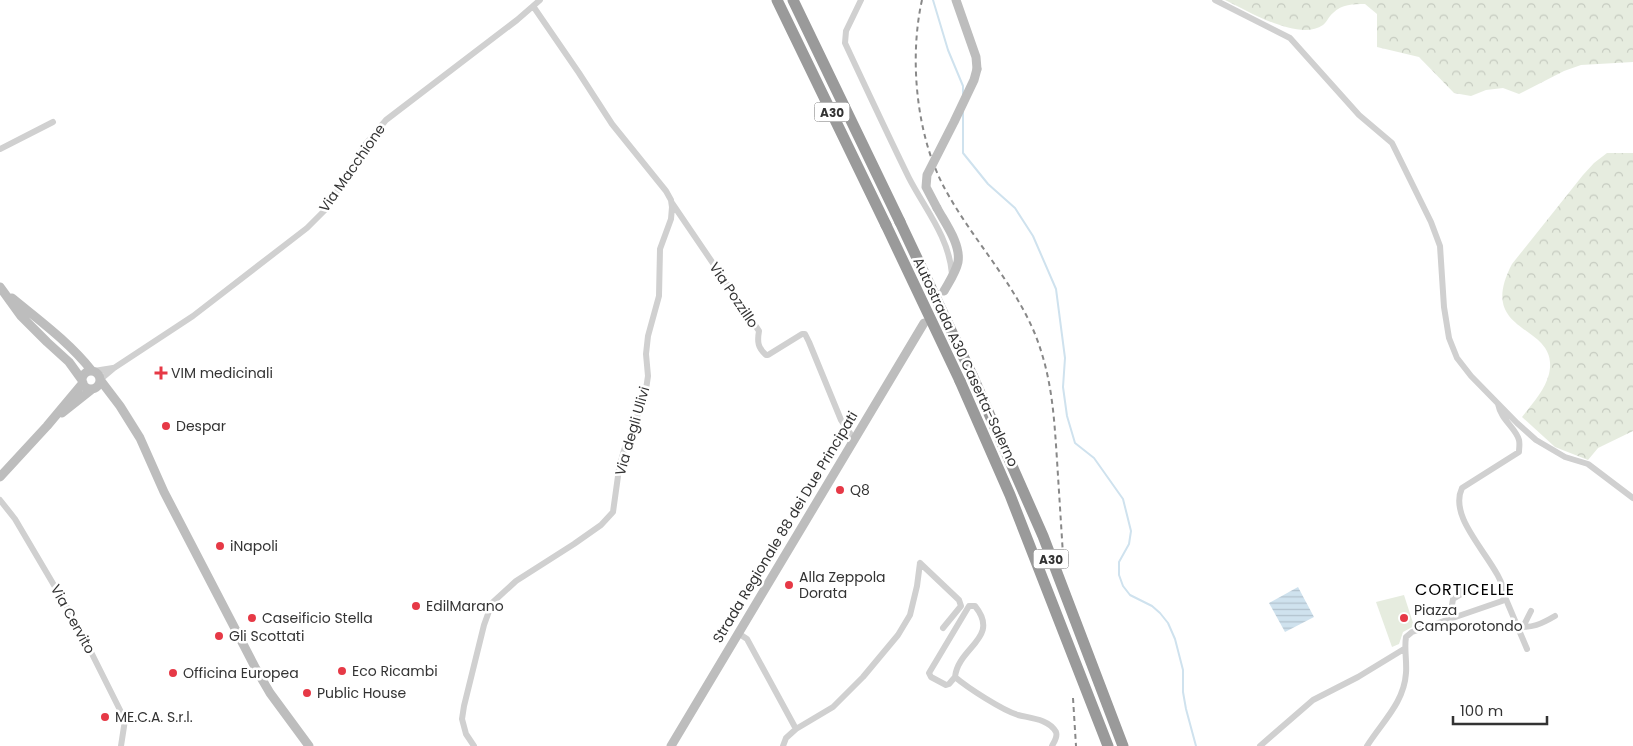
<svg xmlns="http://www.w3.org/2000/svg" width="1633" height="746" font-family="Poppins,sans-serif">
<defs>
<pattern id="forest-crowns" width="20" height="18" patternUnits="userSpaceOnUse" patternTransform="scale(1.25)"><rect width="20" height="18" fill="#e6ecdf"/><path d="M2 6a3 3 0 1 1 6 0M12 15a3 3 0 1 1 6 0" fill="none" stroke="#c6cbc0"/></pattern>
<pattern id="water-rules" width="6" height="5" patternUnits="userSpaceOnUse" patternTransform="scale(1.25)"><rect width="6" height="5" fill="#cfe2ee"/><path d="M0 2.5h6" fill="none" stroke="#b2c2cd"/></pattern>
</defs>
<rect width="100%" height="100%" fill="#fff"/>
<path fill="#e6ecdf" d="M1404,595l10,31 -11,6 -4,12 -7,3 -16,-45z"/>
<path fill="url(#forest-crowns)" d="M1225,0h408v62l-52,3 -17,6 -45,23 -16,-6 -17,2 -15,6 -17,-3 -35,-36 -42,-10v-33l-12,-10c-12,0 -23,0 -32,9 -4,3 -6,9 -10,12 -24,17 -75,-14 -98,-25z
M1607,153h26v278l-35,17 -10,12 -33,-13 -33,-30c10,-13 23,-27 27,-43 12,-52 -75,-37 -37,-110l71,-89 11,-12z"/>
<path fill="url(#water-rules)" d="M1298,587l16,30 -29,15 -16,-29z"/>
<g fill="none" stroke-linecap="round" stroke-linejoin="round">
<path stroke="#cfe2ee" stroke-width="2" d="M933,0l15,50 15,36v9
M963,112v41l25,31 27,24 18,28 23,53 9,69 -2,29 4,29 8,27 19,15 29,41 8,32 -2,13 -10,18v13l4,11 7,9 22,11 8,7 8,10 7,16 8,31v22l3,17 10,37"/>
<path stroke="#d0d0d0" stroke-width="6" d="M861,0l-15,31 -1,12c21,45 42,90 64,135 16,31 40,59 43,96
M1215,0l75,38 69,77 33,28 39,79 9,24 4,61 5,31 8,20 14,18 46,47 19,17 29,17 23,7 45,34
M0,149l53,-27
M672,203l87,128c-2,11 -1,17 7,24h2l34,-21h3l4,8 32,78 13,19
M94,371l19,-3
M101,379l13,-11 79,-52 114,-88 20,-20 38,-63 21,-25 131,-100 23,-20
M0,500l15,19 63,107 47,94 -4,26
M920,563l39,37 2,6 -18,22
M1505,597l22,52
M1450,618l3,-19 10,-6 -4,-8
M1517,625c13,5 26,-2 38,-9
M1523,627l8,-16
M738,633l9,6 49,90 -10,9 -3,8
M955,677l-6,7 -3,1 -15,-8 -2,-4 40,-67h6c26,32 -17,41 -20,71 13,11 47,33 63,38 12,3 31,4 38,17 2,5 -2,10 -4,14
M796,729l37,-22 30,-30 35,-42 12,-20 7,-29 3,-23
M474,746l-8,-12 -4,-15 2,-13 20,-81 8,-22 24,-22 58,-37 27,-19 12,-13 6,-43 5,-19 21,-54 3,-20 -2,-22 2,-18 11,-40 1,-47 11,-30 1,-12 -1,-7 -5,-9 -54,-67 -33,-51 -46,-67
M1260,746l53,-46 45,-23 46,-28
M1367,746c15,-24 37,-43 39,-73 1,-12 -2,-24 0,-36l6,-5 90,-31 3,-4c-2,-33 -59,-75 -43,-109l57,-36c0,-4 1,-8 0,-12 -3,-12 -18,-20 -21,-36"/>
<path stroke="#bdbdbd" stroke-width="9" d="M956,0l20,57 1,12
M937,208c8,15 24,36 21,54 -2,10 -9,20 -14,29
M0,287l21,29 26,26 22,20 13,18
M12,298c28,23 57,44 80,73
M82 380a9 9 0 1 1 18 0a9 9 0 1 1-18 0Z
M101,381l19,25 20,32 24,54 92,177 14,24 39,53
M62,413l29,-23
M0,477l47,-51 36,-43
M671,746l253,-423"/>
<path stroke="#9a9a9a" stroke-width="11" d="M777,0l109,225
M793,0l107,222
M972,375l71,161 80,210
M960,381l50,114 98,251"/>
<path stroke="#888" stroke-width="2" stroke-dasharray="5 4" stroke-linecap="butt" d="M922,0c-13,58 -6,136 23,189 27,50 68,92 90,145 17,43 19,81 22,126 2,32 4,63 6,95
M1073,698l3,48"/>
<path stroke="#bdbdbd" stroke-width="9" d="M937,208l-11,-21 1,-12 27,-53 20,-42 3,-11"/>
<path stroke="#9a9a9a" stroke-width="11" d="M900,222l72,153
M886,225l74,156"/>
</g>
<g fill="#e63946" stroke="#fff" stroke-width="2">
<path d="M158.5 365.5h5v5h5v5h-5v5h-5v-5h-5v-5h5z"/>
<circle cx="166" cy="426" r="5"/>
<circle cx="840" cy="490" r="5"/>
<circle cx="220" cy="546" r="5"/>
<circle cx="789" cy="585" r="5"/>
<circle cx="416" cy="606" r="5"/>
<circle cx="252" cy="618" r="5"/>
<circle cx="1404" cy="618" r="5"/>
<circle cx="219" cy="636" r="5"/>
<circle cx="342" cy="671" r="5"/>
<circle cx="173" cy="673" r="5"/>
<circle cx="307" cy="693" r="5"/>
<circle cx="105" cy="717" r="5"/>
</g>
<g text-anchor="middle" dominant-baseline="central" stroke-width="5" stroke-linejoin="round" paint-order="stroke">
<g fill="#fff" stroke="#707070" stroke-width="1">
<rect x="814.5" y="102.5" width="35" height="19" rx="4"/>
<rect x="1033.5" y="549.5" width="35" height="19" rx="4"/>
</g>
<g font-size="12" font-weight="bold" fill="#333">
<text x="832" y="112">A30</text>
<text x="1051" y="559">A30</text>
</g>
<g font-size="14" fill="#333" stroke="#fff">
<text transform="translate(352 168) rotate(-55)">Via Macchione</text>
<text transform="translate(734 295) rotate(56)">Via Pozzillo</text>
<text transform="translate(966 362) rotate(65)">Autostrada A30 Caserta-Salerno</text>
<text transform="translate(632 431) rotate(-74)">Via degli Ulivi</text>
<text transform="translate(785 527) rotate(-59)">Strada Regionale 88 dei Due Principati</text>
<text transform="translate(73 619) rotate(61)">Via Cervito</text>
</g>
<g font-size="14" fill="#333" stroke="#fff" text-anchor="start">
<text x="171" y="373">VIM medicinali</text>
<text x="176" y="426">Despar</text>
<text x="850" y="490">Q8</text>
<text x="230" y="546">iNapoli</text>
<text x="799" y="577">Alla Zeppola<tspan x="799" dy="16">Dorata</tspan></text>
<text x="426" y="606">EdilMarano</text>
<text x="1414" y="610">Piazza<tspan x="1414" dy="16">Camporotondo</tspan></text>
<text x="262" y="618">Caseificio Stella</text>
<text x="229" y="636">Gli Scottati</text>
<text x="352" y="671">Eco Ricambi</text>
<text x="183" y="673">Officina Europea</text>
<text x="317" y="693">Public House</text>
<text x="115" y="717">ME.C.A. S.r.l.</text>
</g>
<g font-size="16" letter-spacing="1" fill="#000" stroke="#fff">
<text x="1465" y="589">CORTICELLE</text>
</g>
</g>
<path d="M1453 716v8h94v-8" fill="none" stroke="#333333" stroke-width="2.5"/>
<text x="1460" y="716" font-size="15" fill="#333333" stroke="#ffffff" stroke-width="4" paint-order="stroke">100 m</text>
</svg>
